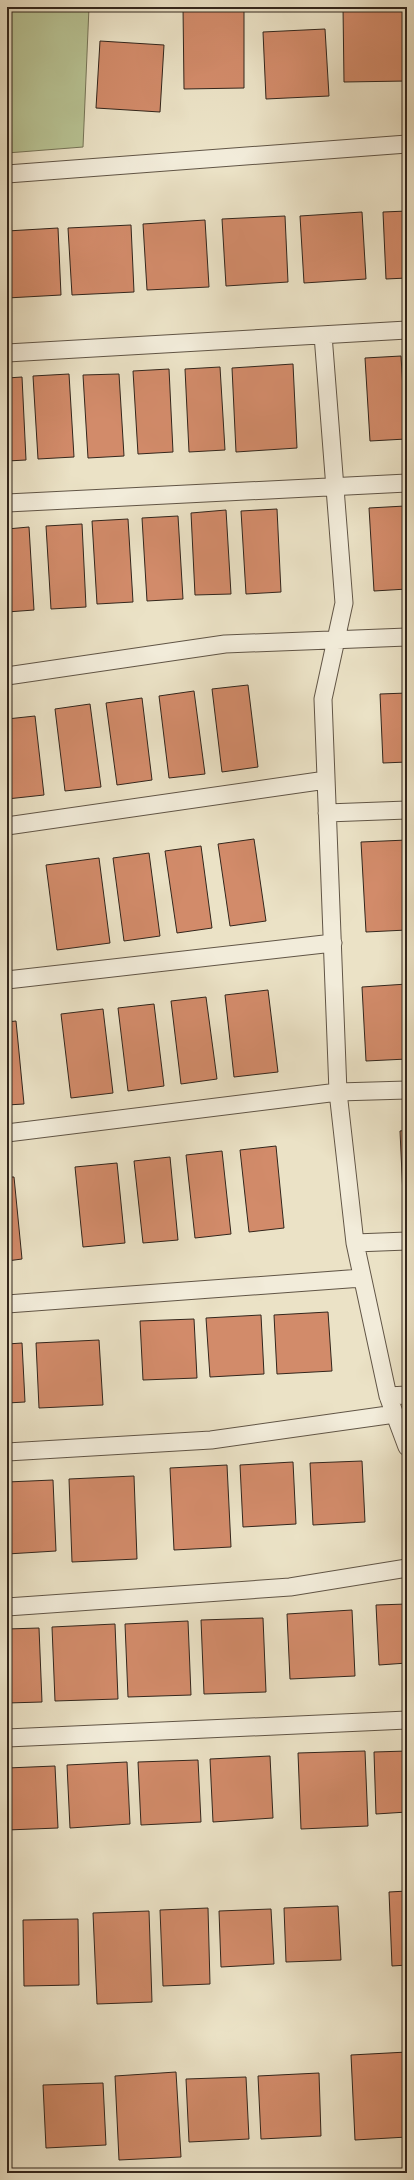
<svg xmlns="http://www.w3.org/2000/svg" width="414" height="2180" font-family="Vollkorn,serif">
<rect width="100%" height="100%" fill="#ebe2c6"/>
<filter id="stains"><feTurbulence type="fractalNoise" baseFrequency=".005" numOctaves="4"/><feColorMatrix values="0 0 0 0 .2 0 0 0 0 .09 0 0 0 0 .02 0 0 0 .5 -.17"/></filter>
<radialGradient id="worn" r=".72"><stop offset=".6" stop-color="#630" stop-opacity="0"/><stop offset="1" stop-color="#630" stop-opacity=".3"/></radialGradient>
<path fill="#b8c394" stroke="#767458" d="M7,7h82l-6,140 -76,6z"/>
<path fill="#d28b6a" stroke="#33261c" d="M183,7h61v81l-60,1z
M343,7h63l1,74 -63,1z
M325,29l4,67 -63,3 -3,-67z
M100,41l64,4 -4,67 -64,-4z
M407,211v67l-21,1 -3,-67z
M362,212l4,67 -62,4 -4,-67z
M285,216l3,66 -62,4 -4,-67z
M205,220l4,67 -62,3 -4,-66z
M131,225l3,67 -62,3 -4,-67z
M58,228l3,67 -54,3v-67z
M401,356l5,83 -36,2 -5,-83z
M293,364l4,84 -61,4 -4,-84z
M220,367l5,83 -36,2 -4,-83z
M169,369l4,83 -35,2 -5,-83z
M69,374l5,83 -36,2 -5,-83z
M119,374l5,82 -36,2 -5,-83z
M22,377l4,83 -19,1v-83z
M405,506l2,83 -33,2 -5,-83z
M277,509l4,83 -35,2 -5,-83z
M226,510l5,84 -36,1 -4,-82z
M178,516l5,83 -36,2 -5,-83z
M128,519l5,83 -36,2 -5,-83z
M82,524l4,83 -35,2 -5,-83z
M29,527l5,83 -27,2v-83z
M248,685l10,82 -36,5 -10,-83z
M194,691l11,83 -36,4 -10,-82z
M407,693v69l-24,1 -3,-69z
M142,698l10,82 -35,5 -11,-82z
M90,704l11,83 -36,4 -10,-82z
M35,716l9,79 -37,4v-80z
M254,839l12,82 -36,5 -12,-82z
M407,840v90l-41,2 -5,-90z
M201,846l11,82 -35,5 -12,-82z
M149,853l11,83 -36,5 -11,-83z
M99,858l11,85 -53,7 -11,-85z
M407,984v75l-41,2 -4,-74z
M268,990l10,82 -44,5 -9,-82z
M206,997l11,82 -36,5 -10,-83z
M154,1004l10,82 -36,5 -10,-83z
M103,1009l10,84 -42,5 -10,-84z
M16,1021l8,83 -17,1v-83z
M407,1130v88h-3l-4,-87z
M276,1146l8,82 -35,4 -9,-82z
M222,1151l9,83 -36,4 -9,-83z
M170,1157l8,83 -35,3 -9,-82z
M117,1163l8,80 -42,4 -8,-80z
M7,1177h7l8,82 -15,2z
M328,1312l4,59 -55,3 -3,-59z
M261,1315l3,59 -54,3 -4,-59z
M194,1319l3,59 -54,2 -3,-59z
M99,1340l4,65 -64,3 -3,-65z
M22,1343l3,59 -18,1v-59z
M362,1461l3,61 -52,3 -3,-62z
M293,1462l3,62 -53,3 -3,-62z
M227,1465l4,82 -57,3 -4,-82z
M134,1476l3,83 -65,3 -3,-83z
M53,1480l3,71 -49,3v-72z
M407,1604v59l-28,2 -3,-60z
M352,1610l3,66 -65,3 -3,-65z
M263,1618l3,74 -62,2 -3,-74z
M188,1621l3,74 -63,2 -3,-73z
M115,1624l3,75 -63,2 -3,-74z
M39,1628l3,74 -35,1v-74z
M365,1751l3,75 -67,3 -3,-76z
M407,1751v61l-31,2 -2,-62z
M270,1756l3,62 -60,4 -3,-63z
M198,1760l3,62 -60,3 -3,-63z
M127,1762l3,62 -60,4 -3,-63z
M55,1766l3,62 -51,2v-62z
M407,1891v74l-15,1 -3,-74z
M338,1906l3,54 -55,2 -2,-54z
M208,1908l2,76 -47,2 -3,-76z
M271,1909l3,55 -53,3 -2,-56z
M149,1911l3,91 -55,2 -4,-91z
M78,1919l1,66 -55,1 -1,-66z
M407,2052v85l-52,3 -4,-85z
M176,2072l5,85 -62,3 -4,-84z
M319,2073l2,63 -60,3 -3,-63z
M246,2077l3,62 -60,3 -3,-63z
M103,2083l3,62 -60,3 -3,-63z"/>
<g fill="none" stroke-linecap="round" stroke-linejoin="round">
<g stroke="#615546" stroke-width="19">
<path id="service" d="M7,174l400,-30
M323,335l21,268 -21,96 15,393 17,151 33,153 19,51
M7,353l400,-23
M7,503l400,-20
M7,676l218,-32 182,-7
M327,813l80,-3
M7,826l319,-46
M7,980l326,-37
M7,1133l331,-41 69,-2
M355,1243l52,-2
M7,1304l355,-26
M388,1396l19,-1
M7,1452l204,-12 184,-26
M7,1607l283,-20 117,-19
M7,1738l400,-18"/>
</g>
<use href="#service" stroke="#f2ecda" stroke-width="17"/>
</g>
<rect width="414" height="2180" fill="none" stroke="#ebe2c6" stroke-width="24"/>
<rect x="8" y="8" width="398" height="2164" fill="none" stroke="#33261c" stroke-width="2"/>
<rect x="12" y="12" width="390" height="2156" fill="none" stroke="#33261c"/>
<rect width="100%" height="100%" filter="url(#stains)"/>
<rect width="100%" height="100%" fill="url(#worn)"/>
</svg>
